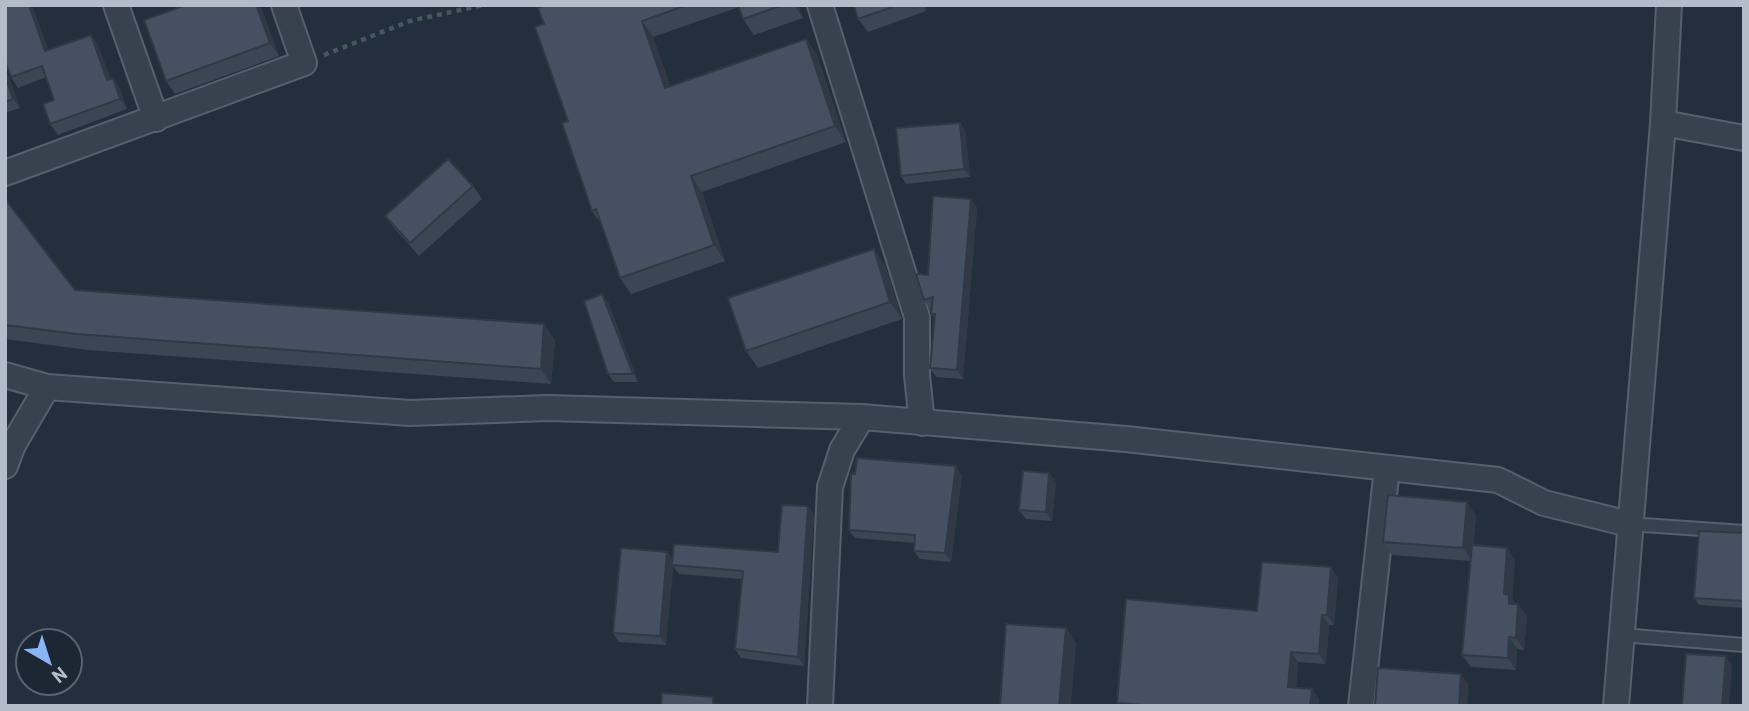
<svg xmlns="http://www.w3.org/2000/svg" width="1749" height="711" font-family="Barlow,sans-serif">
<rect width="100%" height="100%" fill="#242f3e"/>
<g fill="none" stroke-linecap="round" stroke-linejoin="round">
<g stroke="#565f6c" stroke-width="16">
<path id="service" d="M1629,524l115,8
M1621,635l123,10"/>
</g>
<g stroke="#565f6c" stroke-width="28">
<path id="minor" d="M116,5l40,114
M820,5l97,312v58l5,48
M1663,123l81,15
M5,173l299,-110 -20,-58
M5,375l42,12 363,26 138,-5 314,9 264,22 372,41 46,23 85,21
M5,466l8,-21 34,-58
M820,706l10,-219 12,-37 20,-33
M1361,706l26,-238
M1616,706l47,-583 6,-118"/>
</g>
<path stroke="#44595c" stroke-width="4.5" stroke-dasharray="5 5" stroke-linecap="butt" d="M324,55l86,-34 73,-16"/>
<use href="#service" stroke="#38414e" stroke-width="12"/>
<use href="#minor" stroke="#38414e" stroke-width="24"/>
</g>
<path fill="#3b4654" d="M260,5l19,51 -104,38 -9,-13z
M545,5h253l5,13 -49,17 -11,-16 -4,-12 -86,30 17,49 136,-47 11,16 29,87 -144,50 23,69 -94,33 -11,-16 -18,-53 -10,-14 -24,-90 -24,-97z
M854,5h70l2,6 -58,21 -10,-13z
M91,35l7,10 12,34 3,-1 7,11 7,20 -69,26 -8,-11 4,-24 -8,-23 -28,11 -7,-11 37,-27z
M5,71l3,4 12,33 -15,5z
M960,123l5,7 5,47 -64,7 -5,-8z
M473,186l9,13 -63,57 -24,-27 -10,-13z
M5,199l70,91 469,34 11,16 -4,44 -463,-34 -83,-11z
M971,199l6,9 -14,171 -27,-2 -6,-9 5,-50 -4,-4 1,-6 -2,1 -6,-9 4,-25z
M885,265l17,54 -144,49 -12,-17z
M608,302l30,80h-24l-6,-8z
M962,475l-11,87 -31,-3 -6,-8 1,-8 -60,-5 -6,-8z
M1056,482l-4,39 -26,-2 -7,-9z
M808,506l6,9 -10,151 -63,-8 -6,-9 7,-70 -63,-5 -6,-8 -7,79 -47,-3 -6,-9 60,-73 105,-8z
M1476,515l-3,30 34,3 8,12 -3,39 15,17 -3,34 -7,-1 -1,21 -45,-3 -9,-12 9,-94 -79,-6 -9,-13z
M1744,533v75l-45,-3 -5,-7z
M1338,577l-4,48h-5l-3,39 -28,-2 -2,26 23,11 -1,7h-199l-2,-3 140,-92z"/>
<path fill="#303945" d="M29,5h3l21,57 -8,-11z
M256,5h4l19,51 -9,-13z
M794,5h4l5,13z
M642,21l11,16 23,67 -11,-16z
M91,35l7,10 17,46 -8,-11z
M806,39l11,16 29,87 -11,-16z
M5,71l3,4 12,33 -7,-9 -8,-23z
M113,78l7,11 7,20 -7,-10z
M960,123l5,7 5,47 -6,-8z
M691,176l11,16 23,69 -11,-16z
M971,199l6,9 -14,171 -6,-9z
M874,249l11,16 17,54 -12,-17z
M602,294l6,8 30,80 -5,-8z
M544,324l11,16 -4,44 -10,-15z
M956,466l6,9 -11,87 -6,-9z
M1049,473l7,9 -4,39 -6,-9z
M1467,502l9,13 -4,46 -9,-13z
M808,506l6,9 -10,151 -6,-9z
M1507,548l8,12 -3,39 6,7 -9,-2 -5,-10z
M667,552l7,9 -8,84 -6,-9z
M1331,567l7,10 -4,48 -7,-10z
M1518,604l9,12 -3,34 -8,-12z
M1322,615l7,10 -3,39 -7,-10z
M1066,628l10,15 -5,63h-12z
M1509,637l8,12 -1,21 -8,-12z
M1291,652l7,10 -3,35 -7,-10z
M1726,656l6,9 -3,41h-7z
M1461,674l8,11 -2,21h-8z
M1312,689l7,10 -1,7h-8z"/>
<path fill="#455162" stroke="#303945" stroke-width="2" d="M5,5h24l16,46 46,-16 16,45 6,-2 7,21 -70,25 -7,-20 11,-4 -12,-34 -31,11 -6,-16z
M186,5h70l14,38 -104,38 -22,-61z
M545,5h142l-45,16 23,67 141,-49 29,87 -144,50 23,69 -94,33 -24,-69 -4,2 -30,-88 6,-2 -33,-94 9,-3 -6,-16z
M738,5h45l-40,14z
M854,5h44l-40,14z
M5,76l8,23 -8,3z
M960,123l4,46 -63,7 -5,-48z
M448,159l25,27 -63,57 -25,-27z
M933,196l38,3 -14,171 -27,-2 5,-54h-4l2,-17 -9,3 -8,-26 12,1z
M5,199l70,91 469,34 -3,45 -464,-35 -72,-9z
M874,249l16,53 -144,49 -18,-53z
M602,294l31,80h-25l-24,-73z
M857,458l99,8 -11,87 -31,-2 1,-16 -66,-5 2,-56h4z
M1023,471l26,2 -3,39 -27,-2z
M1388,495l79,7 -4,46 -80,-6z
M782,505l26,1 -10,151 -63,-8 8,-78 -71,-6 2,-21 104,8z
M1699,531l45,2v68l-50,-3z
M1472,545l35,3 -3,46 5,1v9h9l-2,34 -7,-1 -1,21 -46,-3z
M621,548l46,4 -7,84 -47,-3z
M1262,562l69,5 -4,48h-5l-3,39 -28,-2 -3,35 24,2 -2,17h-155l-38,-3 9,-104 131,12z
M1006,624l60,4 -7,78h-59z
M1686,654l40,2 -4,50h-40z
M1378,668l83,6 -2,32h-84z
M662,693l51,4v7l18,2h-70z"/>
<rect width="1749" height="711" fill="none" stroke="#b4bcc9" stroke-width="14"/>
<g transform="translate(49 662) rotate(141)"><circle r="33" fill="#1d2633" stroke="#59626f" stroke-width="2"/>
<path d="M0-5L12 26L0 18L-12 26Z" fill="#8ab4f8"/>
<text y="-10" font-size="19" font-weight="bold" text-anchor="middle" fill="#b4bcc9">N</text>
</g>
</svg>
